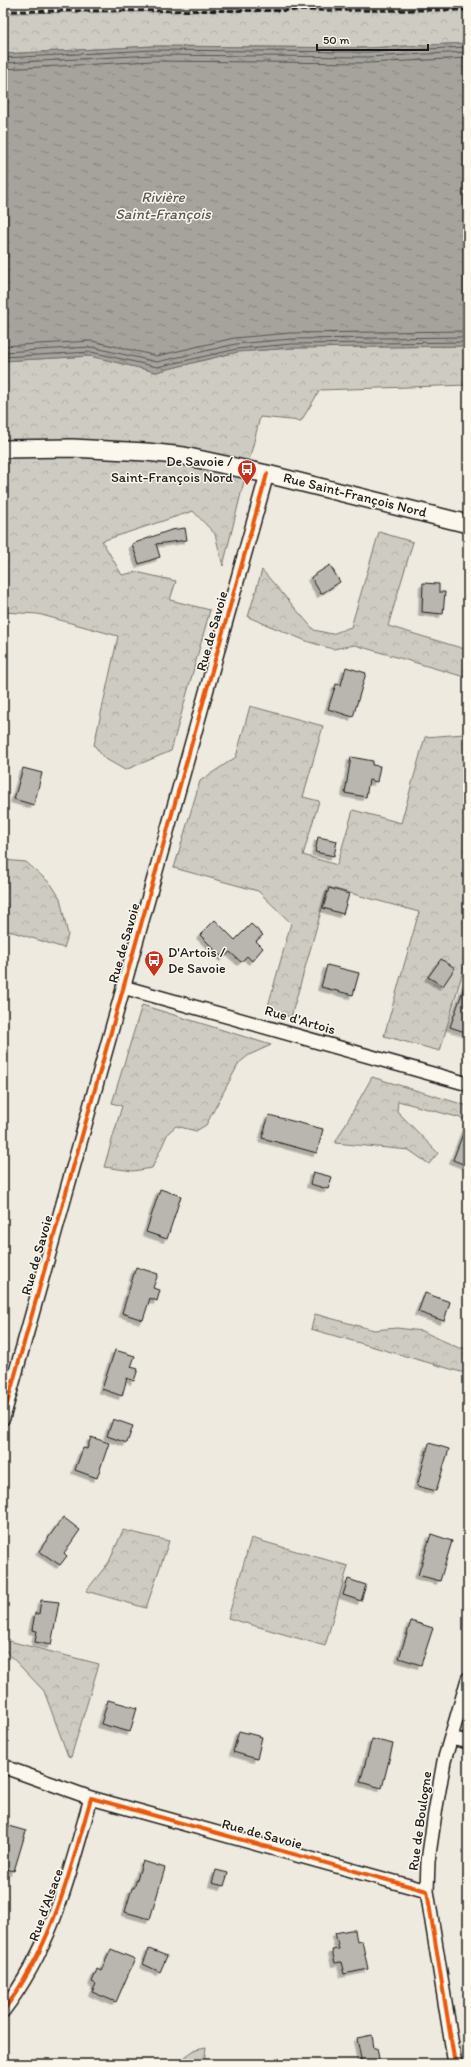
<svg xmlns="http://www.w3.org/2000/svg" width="471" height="2067" font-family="Itim,sans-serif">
<defs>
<pattern id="forest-crowns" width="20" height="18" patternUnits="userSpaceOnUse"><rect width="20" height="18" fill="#ceccc2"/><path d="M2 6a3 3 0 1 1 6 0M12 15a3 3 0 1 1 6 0" fill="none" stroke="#b0afa6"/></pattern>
<pattern id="water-ripples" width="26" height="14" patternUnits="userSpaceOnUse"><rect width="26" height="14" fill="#a6a39d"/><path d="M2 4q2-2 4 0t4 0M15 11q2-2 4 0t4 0" fill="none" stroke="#86847f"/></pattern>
<filter id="shadow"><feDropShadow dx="-3.5" dy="3.5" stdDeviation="0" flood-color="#0004"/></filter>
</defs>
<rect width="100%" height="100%" fill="#eeeadf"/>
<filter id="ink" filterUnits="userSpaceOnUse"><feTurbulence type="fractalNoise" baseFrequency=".025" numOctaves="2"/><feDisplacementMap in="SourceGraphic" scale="8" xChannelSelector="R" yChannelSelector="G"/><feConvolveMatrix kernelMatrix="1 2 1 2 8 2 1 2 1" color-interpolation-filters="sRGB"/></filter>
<g filter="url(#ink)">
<path fill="url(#forest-crowns)" stroke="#75746f" d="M468,8v35l-101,5 -214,-2 -150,8v-41z
M468,346v39l-148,5 -19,31 -41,-4 -37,149 -8,-32 -22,-23 -91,30 20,34 14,-3 40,9 -6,19 40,10 -39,141 -46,19 -21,-12 -10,-13 24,-109 -80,-22 -35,-2v-251l87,-5 66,16 81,-20 55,-4z
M379,532l34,10 -25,84 80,24v28l-113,-33 -22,4 -24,-7 -61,-25 14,-47 52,60 18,4 19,-7z
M250,706l73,20 -20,71 16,4 -16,54 34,10 16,-55 48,13 24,-86 39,-3 4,-10v243h-4l-24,84 -56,-15 35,-124 -91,-25 -37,130 -24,-7 24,-87 -33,-32 -84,-23 26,-87 36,-24z
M3,860l23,2 25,22 9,14 8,37 -4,13 -61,-19z
M142,1005l129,40 -22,10 -10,8 -33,62 -10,6 -20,-5 -8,7 -16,35 -19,3 -29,-4 18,-61 -10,-3z
M372,1077l96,29v14l-70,-19 -1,10 41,42 -9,11 -20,-14 -74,-7z
M315,1314l59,16 23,-2 25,3 37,17h9v26l-157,-45z
M123,1530l46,11 -23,67 -60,-17 23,-29z
M251,1538l97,28 -23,80 -97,-28z
M5,1640l94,24 -28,93 -3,-1 -24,-65 -41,-43v-6z
M206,2047l-2,17h-29l21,-15z"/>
<path fill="url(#water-ripples)" stroke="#6f6d69" d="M468,43v303l-176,2 -55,4 -81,20 -66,-16 -87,5v-307l150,-8 214,2z"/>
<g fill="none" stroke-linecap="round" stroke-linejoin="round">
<path stroke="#535250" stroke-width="1" d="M3,58l150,-8 214,2 101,-5
M3,63l150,-8 214,2 101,-5
M3,69l150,-8 214,2 101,-5
M3,346l89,-5 65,15 77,-18 56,-5 178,-2
M3,352l88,-5 66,15 79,-18 55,-5 177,-2
M3,357l88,-5 66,15 80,-18 54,-5 177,-2"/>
</g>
<path fill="#b9b6af" stroke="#1c1c1c" filter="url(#shadow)" d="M185,528l2,12 -31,4 4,13 -21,7 -7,-20 39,-14z
M330,565l10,17 -19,12 -10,-17z
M423,583l16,1v8h6l-2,22 -21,-2z
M346,667l20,6 -13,44 -25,-8 8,-25 5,1z
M351,757l22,4 -1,4 8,1 -3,16 -8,-2 -3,17 -21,-4z
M23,768l19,5 -8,32 -20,-6z
M318,837l19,4 -3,15 -19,-4z
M329,888l20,6 -6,20 -20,-6z
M215,920l20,20 16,-16 12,11 -7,6 7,7 -11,13 -5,-5 -6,6 -11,-10 -7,6 -23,-23z
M441,959l14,9 -12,18 -15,-9z
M327,965l32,8 -6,22 -32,-8z
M466,982h2v51l-18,-6z
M269,1115l54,14 -6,24 -55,-15z
M467,1123h1v43l-15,-6z
M313,1172l19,5 -4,12 -18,-5z
M160,1189l21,7 -14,43 -21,-7z
M136,1267l22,7 -5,14 7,2 -3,11 -7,-3 -7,22 -21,-7z
M425,1293l25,9 -6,19 -26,-9z
M115,1350l20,6 -4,11 7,2 -4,12 -7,-3 -5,18 -20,-7z
M113,1419l20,7 -6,17 -20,-7z
M91,1437l18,6 -12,35 -22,-8 8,-22 4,1z
M429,1443l20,6 -13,42 -19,-5z
M63,1517l17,13 -16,23 3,3 -7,9 -21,-14z
M431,1534l21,7 -12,40 -22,-6z
M348,1579l18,6 -5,16 -18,-6z
M41,1600l18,2 -8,43 -16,-3 2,-11 -5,-1 3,-17 4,1z
M411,1621l22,7 -12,37 -22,-7z
M108,1700l29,8 -7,24 -29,-8z
M239,1731l23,6 -5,22 -24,-7z
M372,1739l21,5 -11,44 -22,-6z
M5,1825l21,6 -12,40 -11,-3v-36z
M143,1861l22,7 -15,51 -25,-7 7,-24h2z
M216,1870l12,3 -4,13 -12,-3z
M350,1930h5l2,12 5,-1 6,28 -24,5 -3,-12 -6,1 -3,-13 7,-1 -4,-16z
M111,1949l24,10 -19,43 -24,-10 4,-8 -4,-2 5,-13 4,2z
M149,1949l18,7 -7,16 -17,-8z
M372,2035l2,13h3l3,16h-18l-5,-26z"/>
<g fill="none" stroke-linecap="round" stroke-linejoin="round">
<g stroke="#1c1c1c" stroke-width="16">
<path id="minor" d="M123,987l345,97
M3,1418l264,-944
M451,1738l17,4
M3,1765l7,4 81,29 336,93
M3,2011c50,-66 66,-136 88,-213
M455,2064l-28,-173 1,-30 7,-48 9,-52 24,-82"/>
</g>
<g stroke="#1c1c1c" stroke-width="20">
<path id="tertiary" d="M3,449l69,-1 74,4 38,4 83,18 201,50"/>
</g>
<use href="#minor" stroke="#fbf7ec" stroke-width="13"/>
<use href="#tertiary" stroke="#fbf7ec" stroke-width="17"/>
<path stroke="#1c1c1c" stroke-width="3" stroke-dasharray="6 3" stroke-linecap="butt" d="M3,11l465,-1"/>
<g stroke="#fbf7ec" stroke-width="6">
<path id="cycleway" d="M3,1418l264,-944
M3,2011c50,-66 66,-136 88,-213l336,93 28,173"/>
</g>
<use href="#cycleway" stroke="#e8590c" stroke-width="4"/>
</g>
</g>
<defs>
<g id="bus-pin" transform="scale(1)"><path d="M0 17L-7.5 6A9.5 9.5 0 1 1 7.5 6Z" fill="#c8321e" stroke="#fbf7ec"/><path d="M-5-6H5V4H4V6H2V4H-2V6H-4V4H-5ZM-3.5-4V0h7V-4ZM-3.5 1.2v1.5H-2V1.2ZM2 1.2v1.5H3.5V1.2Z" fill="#fff"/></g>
</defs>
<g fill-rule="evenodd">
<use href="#bus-pin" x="247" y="469"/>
<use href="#bus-pin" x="154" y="960"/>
</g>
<g text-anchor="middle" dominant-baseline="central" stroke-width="3" stroke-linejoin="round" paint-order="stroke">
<g font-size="14" fill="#1c1c1c" stroke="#fbf7ec" text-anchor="end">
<text x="233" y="461">De Savoie /<tspan x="233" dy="16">Saint-François Nord</tspan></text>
<text x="168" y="952" text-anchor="start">D'Artois /<tspan x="168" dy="16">De Savoie</tspan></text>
</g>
<g font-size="14" fill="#1c1c1c" stroke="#fbf7ec">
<text transform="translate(355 495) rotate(14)">Rue Saint-François Nord</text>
<text transform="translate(212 631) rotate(-74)">Rue de Savoie</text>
<text transform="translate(124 943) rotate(-74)">Rue de Savoie</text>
<text transform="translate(300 1020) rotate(16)">Rue d'Artois</text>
<text transform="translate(37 1255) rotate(-74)">Rue de Savoie</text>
<text transform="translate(420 1821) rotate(-82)">Rue de Boulogne</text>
<text transform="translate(262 1834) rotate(15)">Rue de Savoie</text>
<text transform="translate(46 1905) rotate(-70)">Rue d'Alsace</text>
</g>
<g font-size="15" font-style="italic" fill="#5a5956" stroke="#fbf7ec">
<text x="163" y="197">Rivière<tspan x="163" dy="17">Saint-François</tspan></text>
</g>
</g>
<rect width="471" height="2067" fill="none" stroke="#fbf7ec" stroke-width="16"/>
<rect x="8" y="8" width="455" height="2051" fill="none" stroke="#1c1c1c" stroke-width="1.5" filter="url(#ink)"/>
<path d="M317 44v6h111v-6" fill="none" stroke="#1c1c1c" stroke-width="2"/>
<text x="323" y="44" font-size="12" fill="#1c1c1c" stroke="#fbf7ec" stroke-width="3" paint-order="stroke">50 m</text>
</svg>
